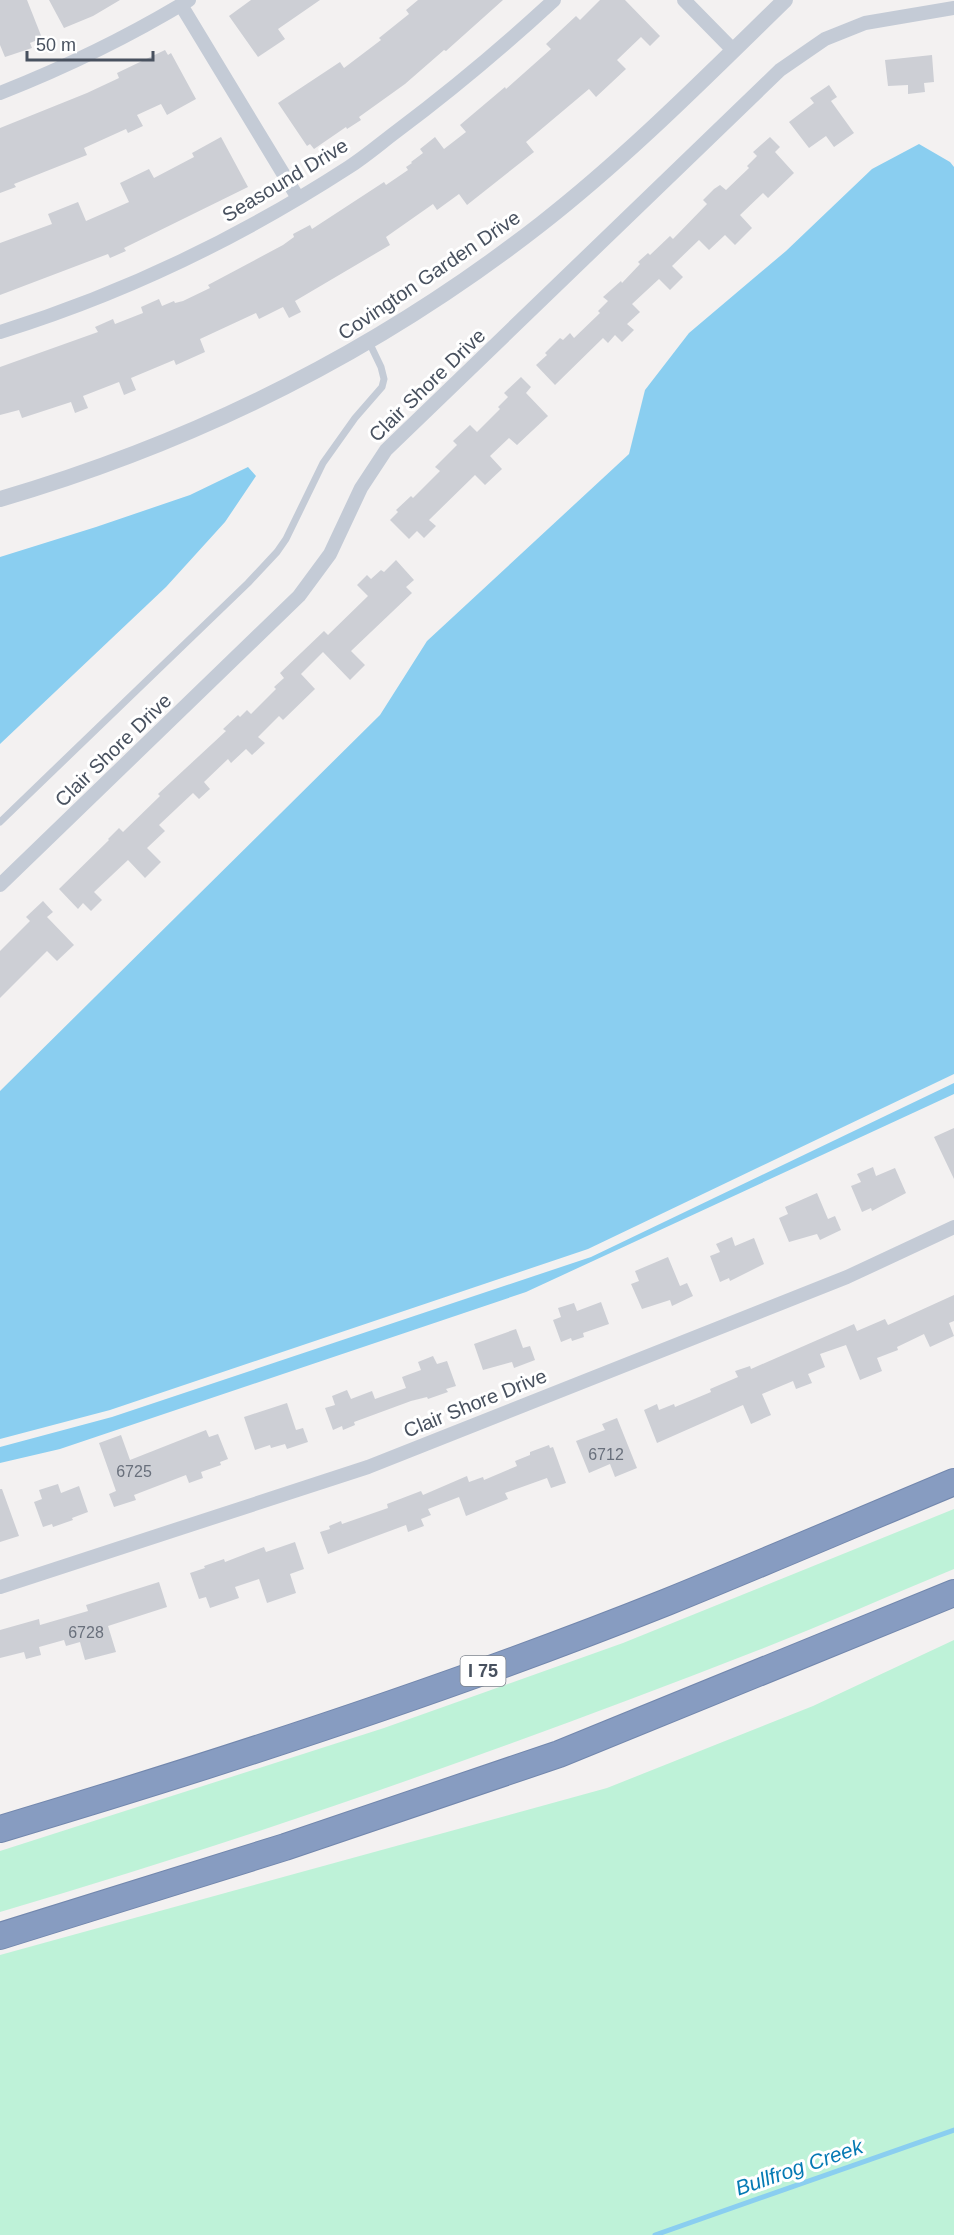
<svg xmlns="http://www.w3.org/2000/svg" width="954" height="2235" font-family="Arial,sans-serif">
<rect width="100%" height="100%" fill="#f3f1f1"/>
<path fill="#bef2d8" d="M954,1509v60c-66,27 -131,56 -198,82 -249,97 -500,186 -756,261v-61l384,-123 239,-85z
M954,1640v595h-954v-280l607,-167 206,-82z"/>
<path fill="#8acef0" d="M919,144l31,18 4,5v907l-366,175 -478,161 -110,29v-348l380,-376 47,-74 202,-187 16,-64 44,-57 97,-82 86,-82z
M248,467l8,9 -31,46 -59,65 -166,157v-187l96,-30 94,-32z
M954,1083v11l-428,198 -466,157 -60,14v-16l112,-30 479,-160z"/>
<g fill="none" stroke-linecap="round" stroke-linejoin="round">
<path stroke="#8acef0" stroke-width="5" d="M655,2235l299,-105"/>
</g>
<path fill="#cdcfd5" d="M0,0h27l15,38 -12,5 2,5 -27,9 -5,-12z
M49,0h71l-27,16 -29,12z
M251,0h69l-42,29 7,10 -27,18 -29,-41z
M418,0h85l-57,51 -2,-1 -39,34 -46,33 2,3 -14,9 -1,-2 -32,22 -4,-5 -3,2 -29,-43 62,-41 4,6 37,-28 -2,-2 30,-24 -3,-4z
M600,0h25l35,36 -10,10 -9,-9 -24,23 9,9 -30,28 -7,-8 -63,53 8,10 -67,53 -8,-11 -22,16 -4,-6 -47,33 4,8 -95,56 6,11 -12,6 -6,-11 -24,12 -3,-6 -56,26 5,13 -29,13 -2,-5 -43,18 5,12 -12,5 -5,-13 -36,14 5,12 -13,5 -4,-11 -49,16 -3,-8 -19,5v-48l98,-35 -3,-5 18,-8 2,5 28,-11 -2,-6 18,-8 3,7 12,-5 1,2 8,-2 27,-13 -2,-3 75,-40 11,-8 -1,-3 17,-9 2,4 72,-47 2,3 22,-15 -2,-3 6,-4 -1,-1 12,-9 -3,-4 15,-12 9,12 22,-17 -6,-7 45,-38 1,2 45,-40 -5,-5 30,-28 4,4z
M165,50l3,5 3,-2 25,46 -29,16 -6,-11 -24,11 6,11 -15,7 -2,-4 -42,19 3,7 -73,29 2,3 -16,6v-65l87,-35 32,-15 -2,-5z
M932,55l2,27 -10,1 1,9 -17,2v-9l-20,1 -3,-26z
M829,85l8,12 -6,4 23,32 -20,14 -8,-11 -17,12 -20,-26 25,-19 -4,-5z
M221,137l27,50 -124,61 2,3 -16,7 -2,-4 -108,41v-52l52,-19 -4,-10 30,-12 8,19 43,-19 -9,-19 29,-14 5,9 40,-21 -2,-4z
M770,137l10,10 -5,5 19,21 -26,25 -5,-5 -23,22 12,13 -17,17 -10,-10 -16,15 -10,-10 -27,26 11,11 -13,13 -11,-11 -27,25 8,8 -13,12 7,6 -12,12 -7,-7 -7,8 -5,-5 -48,47 -19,-20 11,-10 -2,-2 15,-15 3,2 7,-7 4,5 26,-25 -2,-2 10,-10 -5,-4 18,-16 1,2 18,-19 -2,-2 10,-9 2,2 20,-19 3,3 34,-35 -4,-4 11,-11 6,-4 6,5 23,-22 -2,-2 10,-10 -4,-4z
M521,377l10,10 -5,6 22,23 -31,29 -8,-7 -19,18 12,13 -17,16 -10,-10 -46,45 7,6 -12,12 -7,-7 -8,8 -19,-19 8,-8 -2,-2 15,-14 2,2 27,-27 -5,-4 22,-22 -4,-4 17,-16 7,7 23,-23 -2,-2 10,-10 -4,-4z
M396,560l18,20 -8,7 6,6 -61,58 14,14 -15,15 -27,-28 -22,22 14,15 -32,31 -4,-4 -21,21 7,6 -13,12 -6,-6 -15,14 -3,-4 -24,23 6,7 -11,10 -6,-6 -34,32 6,6 -18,17 14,14 -16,16 -17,-18 -34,32 8,8 -11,11 -8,-8 -5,6 -19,-20 50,-49 -1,-1 11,-11 4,4 37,-36 -2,-2 68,-63 -3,-2 15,-14 2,2 7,-7 4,4 25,-25 -2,-2 10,-9 -4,-5 44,-42 4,4 40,-39 -11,-11 10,-10 4,4 10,-9 3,2z
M43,901l10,11 -6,5 27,28 -17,16 -10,-10 -47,47v-47l30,-30 -4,-4z
M954,1128v51l-20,-42z
M873,1167l3,9 19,-8 11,25 -34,18 -1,-3 -9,4 -11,-26 10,-4 -4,-8z
M817,1193l11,26 7,-3 6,14 -21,10 -3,-6 -28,8 -10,-24 9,-4 -3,-7z
M732,1237l3,9 19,-8 10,26 -34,17 -1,-3 -9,4 -10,-26 10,-4 -4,-8z
M668,1257l12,29 7,-3 6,13 -21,10 -2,-6 -28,9 -11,-25 8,-3 -4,-10z
M954,1295v26l-5,2 5,13 -24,11 -6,-13 -27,13 1,3 -21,8 5,13 -22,9 -14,-35 -26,9 5,13 -17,7 4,9 -16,6 -3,-8 -31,13 9,21 -20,9 -8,-19 -86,38 -13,-33 13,-6 2,6 15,-6 1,3 36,-15 -1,-3 28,-12 -3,-6 15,-5 1,3 103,-45 3,7 28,-12 3,6z
M601,1302l8,22 -26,9 1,4 -12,4 -1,-3 -10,4 -8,-22 8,-3 -3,-9 16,-5 3,8z
M516,1329l7,19 7,-2 5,14 -21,8 -2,-6 -29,8 -9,-26z
M433,1356l4,8 10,-3 9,25 -10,3 2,3 -20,7 -1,-2 -16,4 -57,21 1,3 -12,5 -1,-4 -9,4 -8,-22 10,-3 -3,-9 15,-6 4,9 21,-8 3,8 31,-11 -4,-11 19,-7 -3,-8z
M287,1403l9,27 7,-2 5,14 -21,7 -2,-5 -14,4 -1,-3 -15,5 -11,-33z
M617,1418l20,50 -22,9 -5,-13 -21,9 -13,-32 29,-11 -3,-6z
M206,1430l3,7 9,-3 10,25 -8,3 1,3 -20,7 2,6 -14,5 -3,-8 -52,20 2,5 -22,7 -5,-13 7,-3 -17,-48 22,-8 9,25z
M549,1445l1,3 3,-1 13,36 -15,5 -4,-10 -42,15 3,6 -42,17 -7,-19 -31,12 3,6 -10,4 3,7 -16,6 -2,-7 -78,29 -8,-22 10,-3 -1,-3 12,-5 1,3 46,-16 -1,-4 34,-13 2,4 44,-19 2,6 14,-5 1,3 33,-14 -2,-5 15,-6v-3z
M58,1484l3,9 18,-7 9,26 -16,6 1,2 -20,7 -1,-3 -9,3 -9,-25 8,-3 -3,-9z
M0,1489h2l17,47 -19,6z
M295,1542l9,27 -14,5 6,19 -29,10 -8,-24 -24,8 4,11 -29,10 -4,-11 -7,2 -9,-26 15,-5 -1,-2 20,-7 1,3 39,-15 2,5z
M159,1582l8,25 -59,19 8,26 -31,8 -5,-18 -14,4 -2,-6 -25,7 2,8 -15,4 -2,-7 -24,6v-28l39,-11 1,6 48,-14 -2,-6z"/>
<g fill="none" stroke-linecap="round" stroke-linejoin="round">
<g stroke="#7287ad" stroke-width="28">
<path id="motorway" d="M0,1829c225,-67 449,-140 667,-227 96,-39 191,-80 287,-120
M0,1936l285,-89 274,-93 395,-161"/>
</g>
<path stroke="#c4cbd6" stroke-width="7" d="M0,822l248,-239 29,-31 9,-13 37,-76 32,-45 27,-31 2,-8 -3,-12 -12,-25"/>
<path stroke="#c4cbd6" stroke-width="14" d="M684,0l49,50
M181,5l117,193
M0,93c66,-26 128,-56 189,-93
M0,332c123,-38 241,-95 349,-165 17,-11 32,-24 48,-36 56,-42 105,-83 157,-131
M0,885l299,-289 31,-42 31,-66 25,-38 394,-380 45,-31 40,-16 89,-15
M0,1587l368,-120 479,-190 107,-50"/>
<path stroke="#c4cbd6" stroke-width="16" d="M0,499c199,-58 377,-147 541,-275 87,-68 165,-147 244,-224"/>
<use href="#motorway" stroke="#879cc1" stroke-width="26"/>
</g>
<g text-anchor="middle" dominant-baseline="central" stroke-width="6" stroke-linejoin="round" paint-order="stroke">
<g font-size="16" fill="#69707c">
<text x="606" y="1454">6712</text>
<text x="134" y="1471">6725</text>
<text x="86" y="1632">6728</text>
</g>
<rect fill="#fff" stroke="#7f858f" stroke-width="1.5" x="460.5" y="1656" width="45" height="30" rx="4.5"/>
<g font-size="18" font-weight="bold" fill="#48515f">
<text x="483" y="1671">I 75</text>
</g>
<g font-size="20" fill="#48515f" stroke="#fff">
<text transform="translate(285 180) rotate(-31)">Seasound Drive</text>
<text transform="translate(429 275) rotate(-34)">Covington Garden Drive</text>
<text transform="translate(427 385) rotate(-44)">Clair Shore Drive</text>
<text transform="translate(113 750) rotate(-44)">Clair Shore Drive</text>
<text transform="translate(475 1403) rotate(-22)">Clair Shore Drive</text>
</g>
<g font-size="21" font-style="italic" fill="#067ab4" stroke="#fff">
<text transform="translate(799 2167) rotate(-19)">Bullfrog Creek</text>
</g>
</g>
<path d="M27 51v9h126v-9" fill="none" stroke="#48515f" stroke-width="3"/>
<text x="36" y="51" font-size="18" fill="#48515f" stroke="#ffffff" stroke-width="4.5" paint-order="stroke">50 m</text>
</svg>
